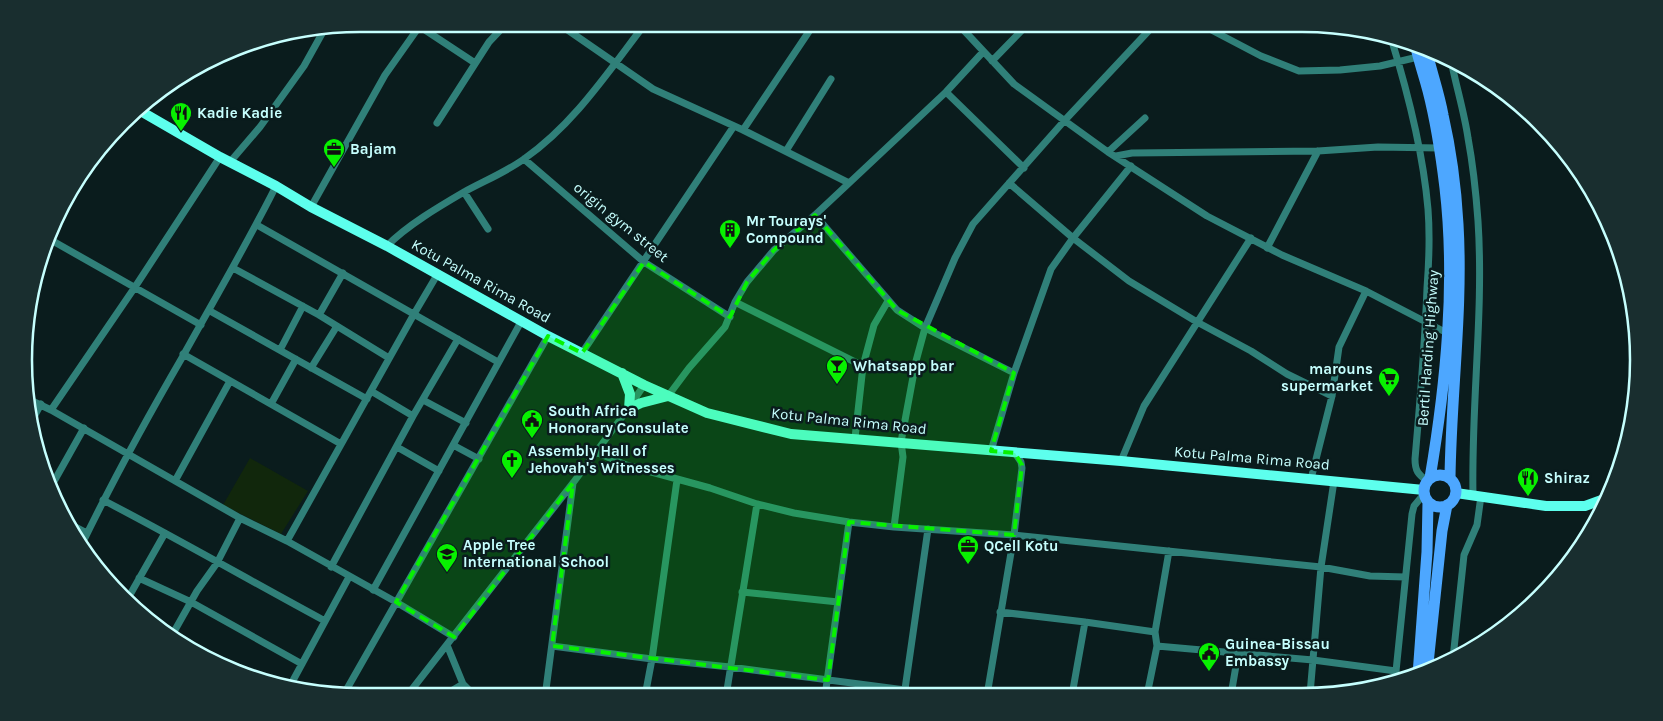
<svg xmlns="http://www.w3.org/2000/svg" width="1663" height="721" font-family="Karla,sans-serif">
<rect width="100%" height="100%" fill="#0a1c1d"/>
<path fill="#11270c" d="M250,458l58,33 -27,43 -58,-29z"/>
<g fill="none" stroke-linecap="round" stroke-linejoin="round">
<path stroke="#308079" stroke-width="7" d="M559,24l94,65 90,41 106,53
M958,24l56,60 94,68 99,64 75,39 84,36 81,42
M1200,24l61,32 38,15 41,-1 40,-4 38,-9
M419,26l56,37
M1391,38c17,55 32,113 37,171 2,26 1,53 -1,79 -2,57 -7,114 -12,171 0,12 3,15 12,22
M1451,60c5,26 13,51 17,78 5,27 8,55 10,83 6,91 -7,182 -5,274
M992,61l36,-37
M946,92l78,76
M143,112l7,-13
M437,123l52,-81 17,-18
M743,130l71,-106
M786,151l45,-72
M1108,152l37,-34
M1116,156l16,-3 186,-2 60,-4 61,1
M524,159l120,103 86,55
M230,162l30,-35 44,-61 20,-36
M1009,183l64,55 56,43 68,41 54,29 36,23 45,22
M464,192l24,37
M311,207l74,-132 36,-51
M815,215l82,95 28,18 89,45
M257,225l241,137
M51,240l150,85
M387,246c19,-20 53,-40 77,-54 20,-11 42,-20 60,-33 50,-35 84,-87 121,-135
M1267,248l51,-97
M233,268l86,47 70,43
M735,302l128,64
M210,311l157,88
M319,315l24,-42
M280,350l23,-44
M582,353l152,-227
M183,354l158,90
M311,368l26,-42
M371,391l42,25
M668,396l21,-28 36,-41 10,-25 12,-20 27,-32 41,-35 48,-45 83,-78 37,-40
M28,399l23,11 189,108 47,23 109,61 58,35
M423,400l43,23
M271,404l25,-45
M51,410l84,-123 85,-130
M30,424l11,-20
M855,438l8,-72 11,-41 14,-24
M453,445l26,14
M397,447l42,24
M991,451l23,-78 37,-104 22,-31 58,-72
M596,452l30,13 84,23 47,16 37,9 55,9 45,5 120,8 307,32 49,9 35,1
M1121,461l23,-55 107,-168
M1311,479l21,-83 7,-49 27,-56
M175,481l55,-100
M52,485l32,-57
M103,500c75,39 148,81 222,121
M66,522l21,11
M894,527l9,-70 -2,-15 15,-81 9,-33 30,-70 18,-34 92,-104 90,-96
M287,541l127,-227 23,-39
M82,544c31,-64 65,-126 101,-188 31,-56 64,-112 93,-170
M331,567l82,-151 45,-77
M139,578l52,24 111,62
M373,590l149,-270
M742,592l96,10
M127,600l38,-67
M1000,612l85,10 70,10
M171,637l26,-46 20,-28 23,-45
M447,645l16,39 13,13
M552,646l100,13 78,8 221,29
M1157,646l156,14 83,11
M1453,658l11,-103 13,-30 4,-29
M1395,681l17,-167 2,-8 10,-12
M290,686l59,-109
M344,694l204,-358
M1310,694l11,-127 13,-86
M987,695l27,-160 8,-67 -1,-6 -6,-9
M1072,695l13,-73
M1147,695l10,-49 -2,-14 14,-81
M1231,695l7,-41
M645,696l7,-37 25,-179
M726,696l31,-192
M825,696l24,-174
M904,696l24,-167
M406,697l167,-214 55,-74 16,-24
M441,697l22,-13
M545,697l28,-214"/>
<path stroke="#5dffed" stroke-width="10" d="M137,109l83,48 56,29 35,21 76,39 161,90 96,49 63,28 84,21 330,27 303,29
M622,373l8,21 -1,15
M628,409l13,-6 27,-7
M1456,493l90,13h39l22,-8"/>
<path stroke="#4da7ff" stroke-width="11" d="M1415,43c3,16 9,32 13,48 8,31 13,64 17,97 11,95 1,195 -15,290
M1426,48c5,23 13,44 17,67 8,35 13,73 15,109 5,85 -7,170 -8,254
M1424 491a16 16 0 1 1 32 0a16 16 0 1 1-32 0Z
M1427,673l15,-142 5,-26
M1418,675l9,-123 1,-50"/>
</g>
<path fill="#08f100" fill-opacity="0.2" stroke="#08f100" stroke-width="4" stroke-dasharray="10 6" stroke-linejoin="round" d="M815,215l82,95 117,63 -23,78 24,2 7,12 -8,70 -165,-13 -21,158 -276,-34 21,-163 -119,154 -58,-35 152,-266 34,17 62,-91 86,55 17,-35 27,-32z"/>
<defs>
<g id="restaurant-pin" transform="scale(1.125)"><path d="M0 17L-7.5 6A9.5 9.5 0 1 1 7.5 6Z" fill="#08f100" stroke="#0a1c1d"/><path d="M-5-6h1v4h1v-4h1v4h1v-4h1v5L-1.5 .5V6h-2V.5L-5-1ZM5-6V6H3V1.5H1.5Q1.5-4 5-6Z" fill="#111"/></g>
<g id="office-pin" transform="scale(1.125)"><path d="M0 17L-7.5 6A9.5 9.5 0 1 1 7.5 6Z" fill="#08f100" stroke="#0a1c1d"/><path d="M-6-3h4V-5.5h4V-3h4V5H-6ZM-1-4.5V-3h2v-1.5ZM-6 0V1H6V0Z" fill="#111"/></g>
<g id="building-pin" transform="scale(1.125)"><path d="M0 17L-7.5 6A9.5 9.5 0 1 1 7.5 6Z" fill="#08f100" stroke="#0a1c1d"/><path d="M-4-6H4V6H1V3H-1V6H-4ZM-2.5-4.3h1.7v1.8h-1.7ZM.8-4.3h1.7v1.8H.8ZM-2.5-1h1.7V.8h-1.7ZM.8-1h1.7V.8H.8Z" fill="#111"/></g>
<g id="bar-pin" transform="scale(1.125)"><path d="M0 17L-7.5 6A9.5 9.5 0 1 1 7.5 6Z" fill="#08f100" stroke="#0a1c1d"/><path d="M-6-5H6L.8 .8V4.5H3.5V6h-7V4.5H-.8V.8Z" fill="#111"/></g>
<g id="supermarket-pin" transform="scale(1.125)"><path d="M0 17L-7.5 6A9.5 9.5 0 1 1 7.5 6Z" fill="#08f100" stroke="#0a1c1d"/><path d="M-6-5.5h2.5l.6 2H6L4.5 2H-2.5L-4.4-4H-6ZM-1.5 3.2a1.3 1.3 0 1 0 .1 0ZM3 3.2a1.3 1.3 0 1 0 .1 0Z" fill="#111"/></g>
<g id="civic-pin" transform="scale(1.125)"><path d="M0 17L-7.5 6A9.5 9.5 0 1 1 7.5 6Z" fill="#08f100" stroke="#0a1c1d"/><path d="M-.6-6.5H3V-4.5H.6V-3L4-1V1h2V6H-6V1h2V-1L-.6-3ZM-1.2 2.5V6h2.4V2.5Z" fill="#111"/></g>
<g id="church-pin" transform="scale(1.125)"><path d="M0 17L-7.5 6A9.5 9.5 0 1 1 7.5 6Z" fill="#08f100" stroke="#0a1c1d"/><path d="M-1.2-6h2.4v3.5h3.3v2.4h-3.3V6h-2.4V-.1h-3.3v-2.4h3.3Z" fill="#111"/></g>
<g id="school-pin" transform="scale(1.125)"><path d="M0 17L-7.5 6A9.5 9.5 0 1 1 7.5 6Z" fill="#08f100" stroke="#0a1c1d"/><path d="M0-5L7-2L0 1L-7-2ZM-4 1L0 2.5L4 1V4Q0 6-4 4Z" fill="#111"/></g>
</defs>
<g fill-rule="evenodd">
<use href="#restaurant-pin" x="181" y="113"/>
<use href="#office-pin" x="334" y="149"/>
<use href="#building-pin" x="730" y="230"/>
<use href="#bar-pin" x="837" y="366"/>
<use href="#supermarket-pin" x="1389" y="378"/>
<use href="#civic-pin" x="532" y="420"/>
<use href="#church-pin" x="512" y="460"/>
<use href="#restaurant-pin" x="1528" y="478"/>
<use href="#office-pin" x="968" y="546"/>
<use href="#school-pin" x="447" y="554"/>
<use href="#civic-pin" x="1209" y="653"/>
</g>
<g text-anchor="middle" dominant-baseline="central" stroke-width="5" stroke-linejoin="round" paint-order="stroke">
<g font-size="15" font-weight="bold" fill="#c6fffe" stroke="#0a1c1d" text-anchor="start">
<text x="197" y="113">Kadie Kadie</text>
<text x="350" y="149">Bajam</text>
<text x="746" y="221">Mr Tourays'<tspan x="746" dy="17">Compound</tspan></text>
<text x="853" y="366">Whatsapp bar</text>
<text x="1373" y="369" text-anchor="end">marouns<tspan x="1373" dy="17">supermarket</tspan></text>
<text x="548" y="411">South Africa<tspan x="548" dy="17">Honorary Consulate</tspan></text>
<text x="528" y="451">Assembly Hall of<tspan x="528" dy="17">Jehovah's Witnesses</tspan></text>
<text x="1544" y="478">Shiraz</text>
<text x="463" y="545">Apple Tree<tspan x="463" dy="17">International School</tspan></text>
<text x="984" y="546">QCell Kotu</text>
<text x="1225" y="644">Guinea-Bissau<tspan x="1225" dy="17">Embassy</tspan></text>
</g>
<g font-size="15" fill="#c6fffe" stroke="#0a1c1d">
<text transform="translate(621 222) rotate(39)">origin gym street</text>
<text transform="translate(481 281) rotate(29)">Kotu Palma Rima Road</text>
<text transform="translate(1428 348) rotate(-86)">Bertil Harding Highway</text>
<text transform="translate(849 421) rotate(6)">Kotu Palma Rima Road</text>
<text transform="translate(1252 458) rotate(5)">Kotu Palma Rima Road</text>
</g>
</g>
<path d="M0 0H1663V721H0ZM360 32H1302A328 328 0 0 1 1630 360V360A328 328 0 0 1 1302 688H360A328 328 0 0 1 32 360V360A328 328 0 0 1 360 32Z" fill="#192e2f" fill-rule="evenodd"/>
<path fill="none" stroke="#c6fffe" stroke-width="2.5" d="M360 32H1302A328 328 0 0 1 1630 360V360A328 328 0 0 1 1302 688H360A328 328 0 0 1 32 360V360A328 328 0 0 1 360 32Z"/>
</svg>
